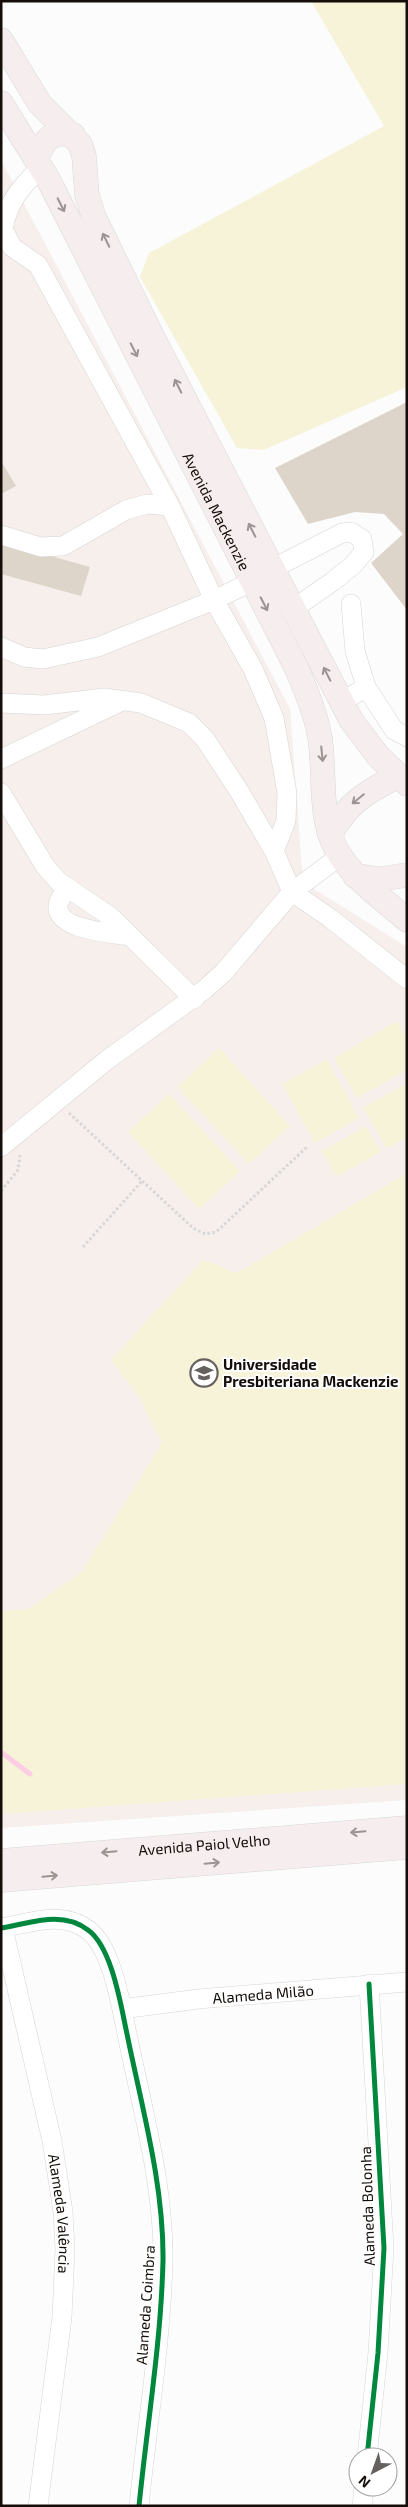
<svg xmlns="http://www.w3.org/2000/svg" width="408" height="2507" font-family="'Exo 2',sans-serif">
<rect width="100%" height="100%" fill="#fcfcfc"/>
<path fill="#f6efec" d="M1,160l289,549 13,173 104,65v853l-406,28z"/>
<path fill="#f6f3d9" d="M311,1h96v386l-143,63 -27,-2 -97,-171 9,-24 235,-127z
M397,1021l10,17v32l-50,28 -23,-40z
M219,1048l71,78 -41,38 -72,-77z
M327,1059l32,59 -44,25 -33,-59z
M407,1083v54l-20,12 -24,-41z
M169,1094l71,77 -41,38 -71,-77z
M366,1126l15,26 -45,25 -14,-26z
M407,1173v611l-406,30v-203l27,-2 53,-36 81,-130 -23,-46 -28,-37 92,-100 34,13z"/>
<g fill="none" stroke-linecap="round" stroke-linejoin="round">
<path stroke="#fdcde4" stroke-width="5" d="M1,1752l29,22"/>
</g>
<path fill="#ddd4ca" d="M407,402v208l-36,-47 32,-29 -19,-20 -29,-2 -47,12 -33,-56z
M1,461l15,25 -15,8z
M1,542l89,25 -9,29 -80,-22z"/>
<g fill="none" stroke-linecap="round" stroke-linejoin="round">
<g stroke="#d8d3d1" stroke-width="20">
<g id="minor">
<path d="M41,168c-20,18 -33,34 -38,61l9,18 26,18 132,241 44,94 39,69 21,49 13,75 -1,28 -12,30"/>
<path d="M1,535l40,12 22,-1 63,-36 21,-6 23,2"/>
<path d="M272,569l70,-36 9,-1 11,7 2,13 -11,13 -21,17 -39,27"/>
<path d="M1,647l23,10 19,2 55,-12 116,-47 39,-19"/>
<path d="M366,687l28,43 13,7"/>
<path d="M342,702l24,-15 -11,-36 -4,-47"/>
<path d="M1,703l43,2 60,-7 37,5 48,20 16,16 34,52 35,60 18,41 38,26 77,61"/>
<path d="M1,759l121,-58"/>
<path d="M1,793l44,73 14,16 52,35 83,82"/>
<path d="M68,887c-3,5 -9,12 -10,18 -3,25 54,28 71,31"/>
<path d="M1,1147l106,-87 97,-70 20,-18 68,-80 48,-36"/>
<path d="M1,1928c30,-5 61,-18 87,2 24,17 33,76 39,104 15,74 37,151 36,227 -2,82 -16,164 -24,245"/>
<path id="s1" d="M3,1928l49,213 11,71 2,37 -3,68 -24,189"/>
<path id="s2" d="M122,2009l76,-10 209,-17"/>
<path d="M367,2457l11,-104 6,-105 -15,-264"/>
<path d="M362,2506l2,-19"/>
</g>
</g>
<g stroke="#d9d7d7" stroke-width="25">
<g id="major">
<path d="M1,40l39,64 40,40 4,12 3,39 6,20 59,121 199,384 27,36 29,28"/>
<path id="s3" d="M1,103l47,76 249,490c9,22 19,45 23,69 6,39 -3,84 21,119 17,25 43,43 66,63"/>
<path d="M36,159c9,-20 15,-29 37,-24"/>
<path d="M330,835c18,-32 36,-43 68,-59"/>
<path d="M355,876l24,3 28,-4"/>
<path id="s4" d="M1,1861l406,-33"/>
<path d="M1,1880l406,-33"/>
</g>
</g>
<path stroke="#d7d7d7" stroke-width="3" stroke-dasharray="2.5 2.5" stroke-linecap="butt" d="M69,1113l124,115 12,6 11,-2 91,-85
M1,1191l17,-21 2,-15
M83,1247l59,-66"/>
<use href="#minor" stroke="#fff" stroke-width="19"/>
<use href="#major" stroke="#f6eeee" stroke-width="24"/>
<g stroke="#fff" stroke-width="8">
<path id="cycleway" d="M1,1928c30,-5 61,-18 87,2 24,17 33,76 39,104 15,74 37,151 36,227 -2,82 -16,164 -24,245
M367,2457l11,-104 6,-105 -15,-264"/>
</g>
<use href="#cycleway" stroke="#00873e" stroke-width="5"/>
</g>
<defs><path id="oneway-shaft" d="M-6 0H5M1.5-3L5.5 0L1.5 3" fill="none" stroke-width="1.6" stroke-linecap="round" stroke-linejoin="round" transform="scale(1.25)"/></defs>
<g stroke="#9c9492">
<use href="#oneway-shaft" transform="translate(61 205) rotate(63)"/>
<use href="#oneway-shaft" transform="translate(106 240) rotate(-116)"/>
<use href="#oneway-shaft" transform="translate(134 350) rotate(63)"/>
<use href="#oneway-shaft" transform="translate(178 386) rotate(-117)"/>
<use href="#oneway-shaft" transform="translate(252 530) rotate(-117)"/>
<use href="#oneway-shaft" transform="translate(264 604) rotate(63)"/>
<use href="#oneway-shaft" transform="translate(327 674) rotate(-117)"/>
<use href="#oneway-shaft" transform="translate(322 754) rotate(84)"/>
<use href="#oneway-shaft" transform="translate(358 799) rotate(141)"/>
<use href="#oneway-shaft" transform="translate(358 1832) rotate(175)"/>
<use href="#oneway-shaft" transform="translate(109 1852) rotate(175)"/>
<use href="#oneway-shaft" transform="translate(212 1863) rotate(-5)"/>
<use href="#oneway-shaft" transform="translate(50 1876) rotate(-5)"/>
</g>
<defs>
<g id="university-ring" transform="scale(1.4375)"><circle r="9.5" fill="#fff" stroke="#65615e" stroke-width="1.5"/><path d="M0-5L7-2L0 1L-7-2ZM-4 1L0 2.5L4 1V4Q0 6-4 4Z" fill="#65615e"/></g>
</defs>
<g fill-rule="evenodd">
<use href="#university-ring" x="204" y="1373"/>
</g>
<g text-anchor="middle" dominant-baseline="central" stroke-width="4" stroke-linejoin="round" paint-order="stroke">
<g font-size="15" fill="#140d09" stroke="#fff">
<text stroke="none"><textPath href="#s3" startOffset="462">Avenida Mackenzie</textPath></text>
<text stroke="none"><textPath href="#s4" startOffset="204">Avenida Paiol Velho</textPath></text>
<text stroke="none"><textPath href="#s2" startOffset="142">Alameda Milão</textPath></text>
<text transform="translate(367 2206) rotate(-92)">Alameda Bolonha</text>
<text stroke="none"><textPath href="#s1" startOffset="292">Alameda Valência</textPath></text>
<text transform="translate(145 2305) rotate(-86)">Alameda Coimbra</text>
</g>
<g font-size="15" font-weight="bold" fill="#140d09" stroke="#fff" text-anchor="start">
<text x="223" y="1364">Universidade<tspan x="223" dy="17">Presbiteriana Mackenzie</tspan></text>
</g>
</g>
<rect width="408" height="2507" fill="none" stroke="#140d09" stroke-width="5"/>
<g transform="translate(373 2472) rotate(221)"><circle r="24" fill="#ffffff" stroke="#a19e9d"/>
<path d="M0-4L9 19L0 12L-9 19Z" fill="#65615e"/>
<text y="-8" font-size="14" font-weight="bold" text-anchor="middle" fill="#140d09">N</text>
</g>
</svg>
